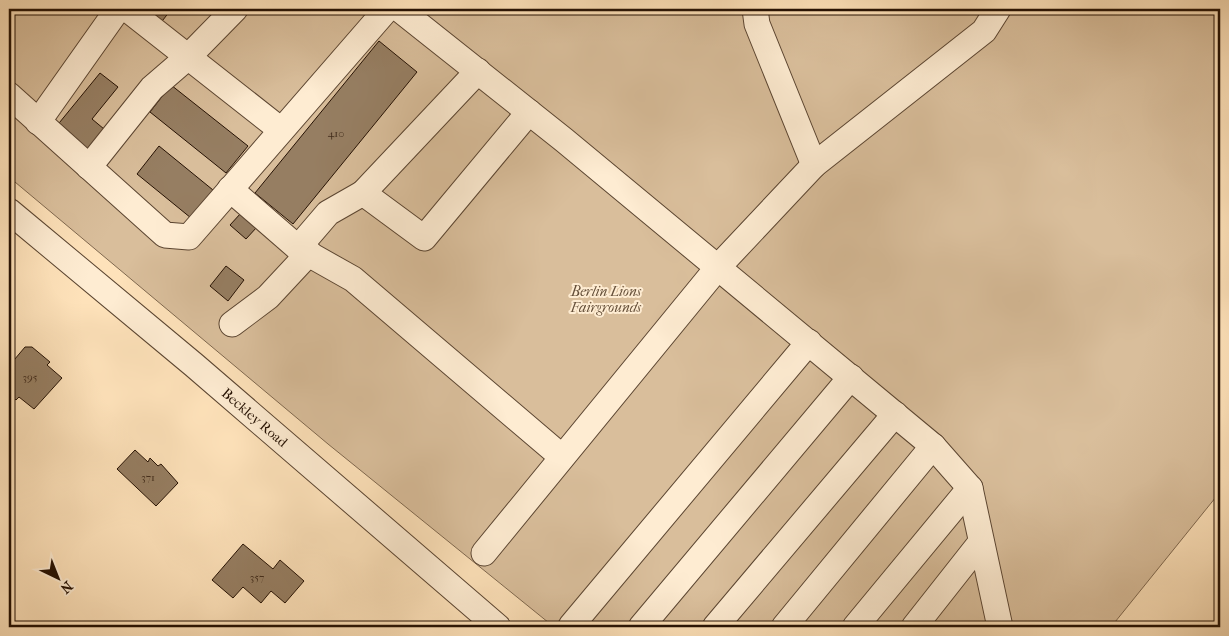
<svg xmlns="http://www.w3.org/2000/svg" width="1229" height="636" font-family="'IM FELL French Canon',serif">
<rect width="100%" height="100%" fill="#fee2ba"/>
<filter id="stains"><feTurbulence type="fractalNoise" baseFrequency=".004" numOctaves="4"/><feColorMatrix values="0 0 0 0 .2 0 0 0 0 .09 0 0 0 0 .02 0 0 0 .5 -.17"/></filter>
<radialGradient id="worn" r=".72"><stop offset=".6" stop-color="#630" stop-opacity="0"/><stop offset="1" stop-color="#630" stop-opacity=".3"/></radialGradient>
<path fill="#d9be9b" stroke="#7f684f" d="M9,9h1211v483l-109,135h-557l-226,-183 -319,-267z"/>
<path fill="#967e62" stroke="#251103" d="M140,9h28l2,2 -11,14z
M379,41l38,31 -124,152 -38,-31z
M100,73l18,14 -26,32 18,15 -18,23 -37,-29z
M171,85l77,61 -22,27 -76,-61z
M159,146l54,44 -22,28 -54,-44z
M241,213l16,14 -11,12 -16,-14z
M226,266l18,14 -16,21 -18,-15z
M25,347h7l18,15 -3,3 15,13 -28,31 -15,-12 -3,3 -7,-6v-28z
M135,450l13,12 2,-4 8,8 3,-2 17,19 -22,23 -39,-37z
M243,544l30,25 7,-9 24,21 -19,22 -14,-12 -10,12 -18,-16 -10,11 -21,-18z"/>
<g fill="none" stroke-linecap="round" stroke-linejoin="round">
<g stroke="#5b4531" stroke-width="27">
<g id="minor">
<path d="M127,9l154,121"/>
<path d="M399,9l165,131 369,306 37,42 30,139"/>
<path d="M755,9l2,15 57,141"/>
<path d="M9,95l156,140 24,2 198,-228"/>
<path d="M38,122l80,-113"/>
<path d="M89,167l63,-79 36,-31 47,-48"/>
<path d="M230,189l68,59 55,31 209,178"/>
<path d="M363,193l115,-122"/>
<path id="s1" d="M9,211l185,154 304,262"/>
<path d="M298,248l30,-35 35,-20 61,45 105,-126"/>
<path d="M232,324l36,-27 41,-44"/>
<path d="M484,553l235,-287 95,-101 170,-134 14,-22"/>
<path d="M571,626l238,-284"/>
<path d="M641,627l210,-250"/>
<path d="M715,627l180,-213"/>
<path d="M784,627l149,-181"/>
<path d="M855,627l115,-139"/>
<path d="M914,627l67,-85"/>
</g>
</g>
<use href="#minor" stroke="#feecd2" stroke-width="25"/>
</g>
<g text-anchor="middle" dominant-baseline="central" stroke-width="4" stroke-linejoin="round" paint-order="stroke">
<g font-size="11" fill="#412c1b">
<text x="336" y="133">410</text>
<text x="30" y="377">395</text>
<text x="148" y="477">371</text>
<text x="257" y="577">357</text>
</g>
<g font-size="14" font-style="italic" fill="#644e38" stroke="#feecd2">
<text x="606" y="291">Berlin Lions<tspan x="606" dy="16">Fairgrounds</tspan></text>
</g>
<g font-size="14" fill="#251103" stroke="#feecd2">
<text stroke="none"><textPath href="#s1" startOffset="321">Beckley Road</textPath></text>
</g>
</g>
<rect width="1229" height="636" fill="none" stroke="#fee2ba" stroke-width="30"/>
<rect x="10" y="10" width="1209" height="616" fill="none" stroke="#251103" stroke-width="2.5"/>
<rect x="15" y="15" width="1199" height="606" fill="none" stroke="#251103"/>
<g transform="translate(58 578) rotate(137)" stroke="#feecd2" stroke-width="4" paint-order="stroke">
<path d="M0-4L9 19L0 12L-9 19Z" fill="#251103"/>
<text y="-8" font-size="14" font-weight="bold" text-anchor="middle" fill="#251103">N</text>
</g>
<rect width="100%" height="100%" filter="url(#stains)"/>
<rect width="100%" height="100%" fill="url(#worn)"/>
</svg>
